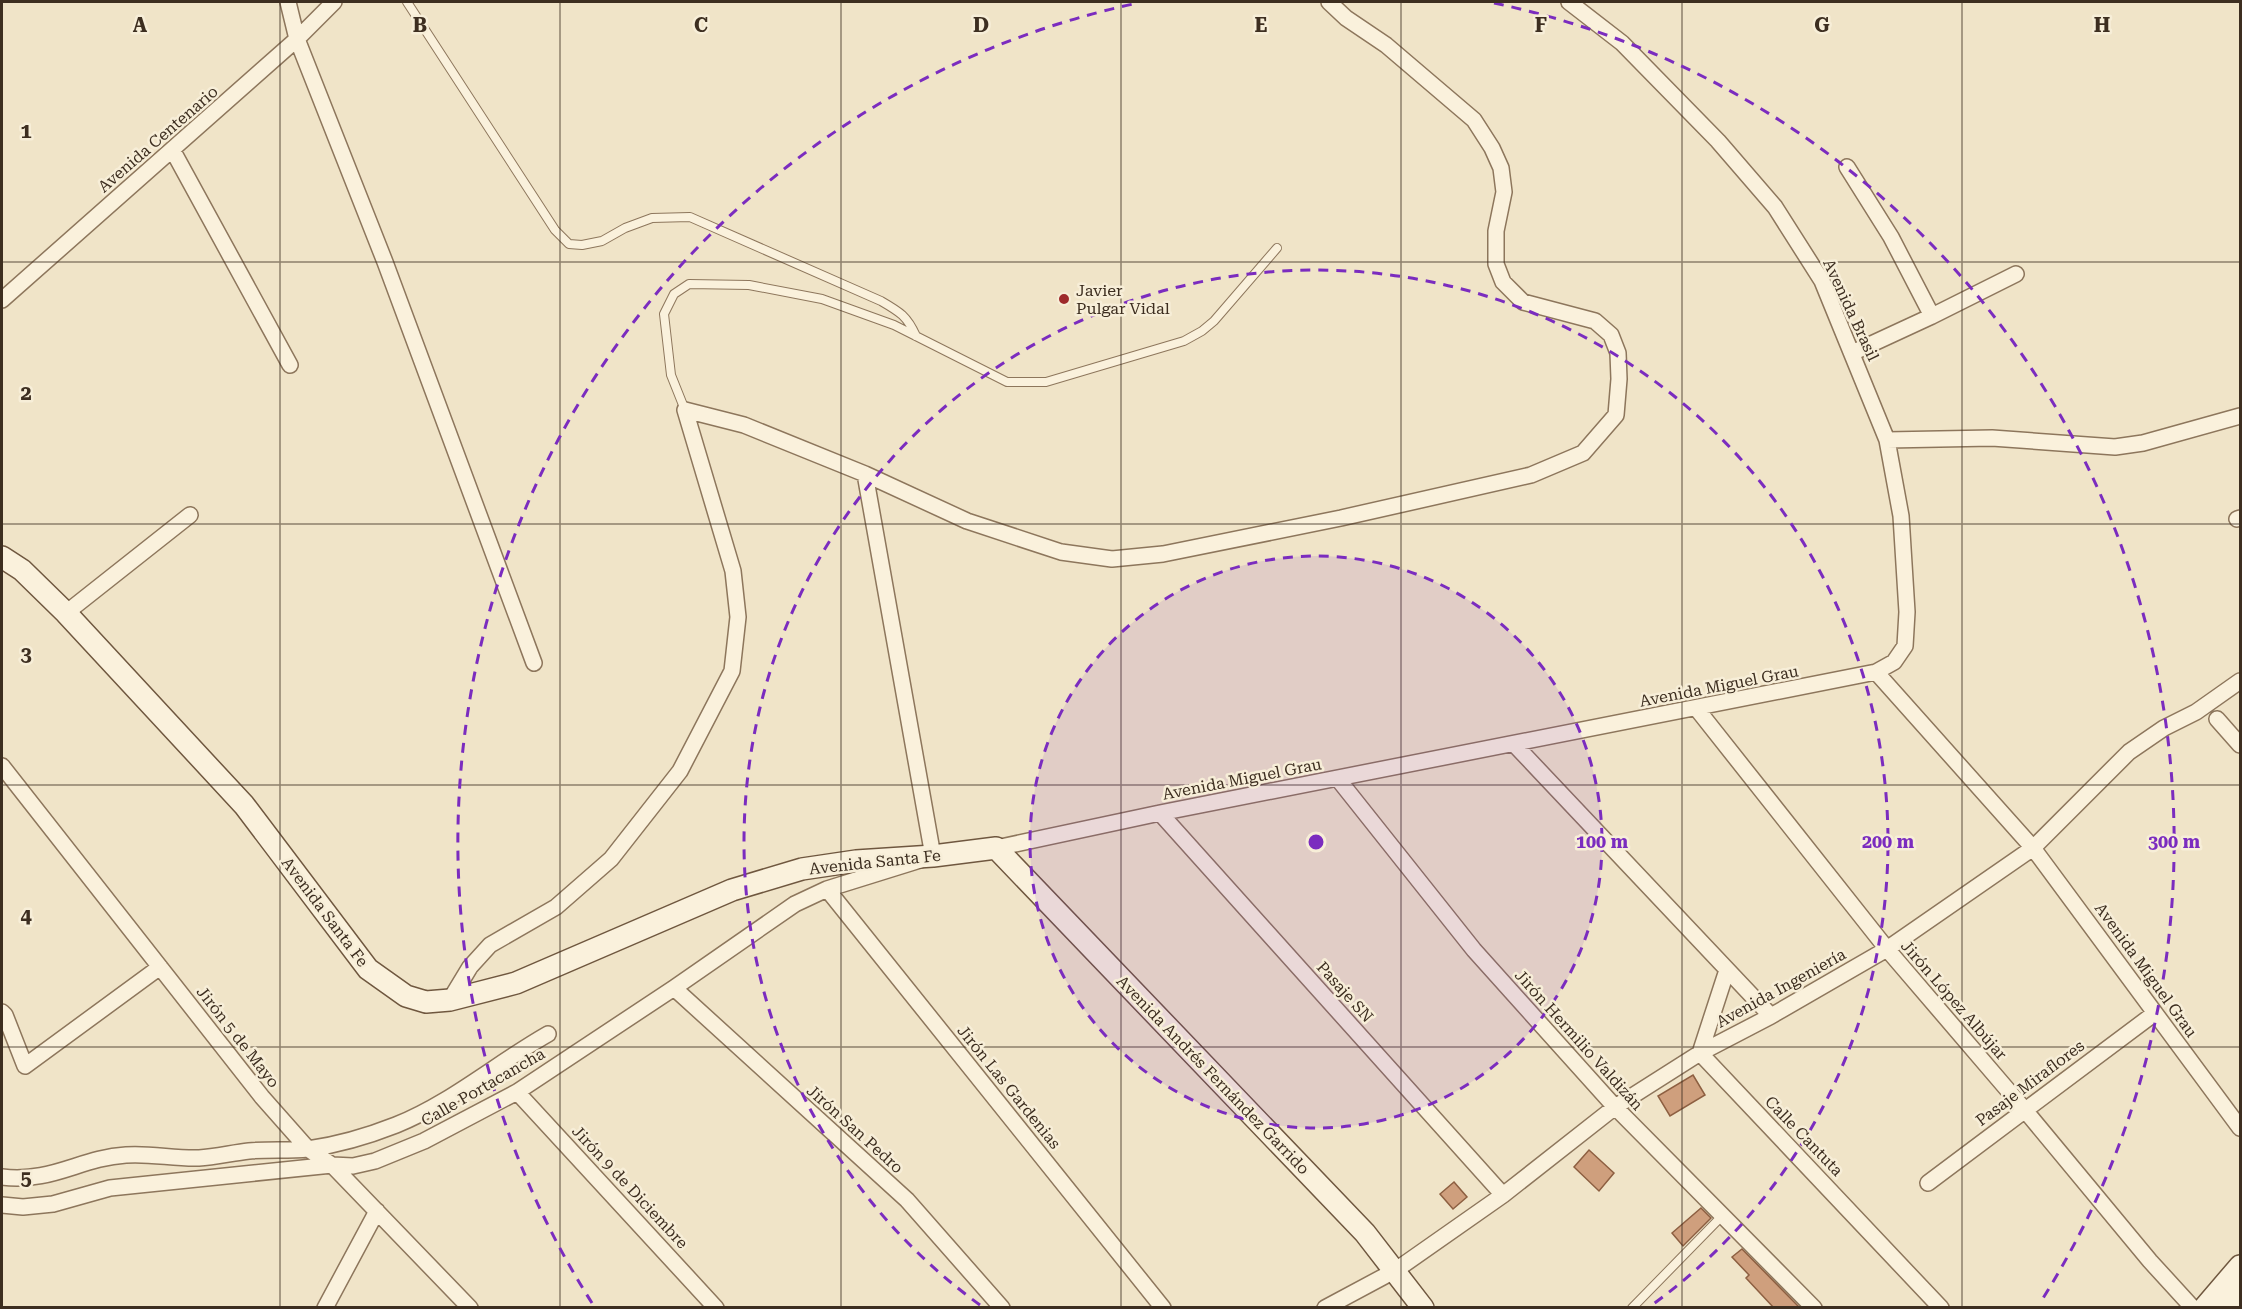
<svg xmlns="http://www.w3.org/2000/svg" width="2242" height="1309" font-family="'Roboto Serif',serif">
<rect width="100%" height="100%" fill="#f0e4c8"/>
<path fill="#cf9f7d" stroke="#8d5f41" stroke-width="1.5" d="M1693,1075l12,20 -35,21 -12,-20z
M1589,1150l25,23 -15,18 -25,-24z
M1454,1182l13,15 -14,12 -13,-15z
M1701,1208l10,10 -28,28 -11,-13z
M1742,1249l58,59h-26l-28,-30 3,-3 -17,-18z"/>
<g fill="none" stroke-linecap="round" stroke-linejoin="round">
<g stroke="#8d765c" stroke-width="10">
<path id="lane" d="M407,2l148,228 14,14 13,1 20,-4 23,-13 27,-10 38,-1 191,84c19,11 26,15 35,35
M685,410l-14,-35 -7,-61 10,-20 15,-10 60,1 73,14 72,26 113,57h39l138,-41 18,-10 12,-10 63,-73
M1632,1308l90,-92"/>
</g>
<g stroke="#8d765c" stroke-width="18">
<path id="street" d="M288,2l9,37 88,223 149,401
M173,151l117,214
M1847,167l44,70 41,79
M2,300l295,-261 37,-37
M1852,353l80,-37 84,-42
M685,410l59,15 121,49 102,47 94,31 51,7 51,-5 178,-36 190,-43 52,-22 33,-38 3,-36 -1,-26 -7,-18 -16,-14 -72,-19 -20,-20 -7,-18v-33l8,-39 -3,-24 -9,-20 -18,-28 -88,-75 -40,-27 -17,-16
M1887,440l105,-2 123,9 28,-4 97,-27
M2237,519l3,-1
M66,613l124,-98
M1876,672l157,176 207,280
M1697,709l190,240 137,160 126,152 43,47
M2217,719l23,26
M1515,745l256,271
M2,766l260,331 46,52 24,16 138,143
M1338,779l136,171 141,157 199,201
M1160,813l343,382
M996,848l164,-35 716,-141 18,-10 11,-16 2,-34 -6,-96 -14,-76 -65,-159 -47,-74 -57,-66 -96,-98 -53,-41
M827,889l336,419
M1727,970l-27,83 241,255
M674,988l233,212 95,108
M450,1000l20,-33 20,-22 66,-38 55,-48 69,-88 52,-100 6,-54 -5,-46 -48,-161
M2,1012l3,3 20,51 135,-99
M517,1092l199,216
M2,1177c50,6 78,-19 124,-22 24,-2 49,4 73,3 16,-1 33,-5 50,-7 19,-2 39,0 59,-2 29,-4 60,-13 88,-24 55,-22 101,-62 152,-91
M1928,1183l227,-170
M2,1205l21,2 30,-3 57,-16 222,-23 21,1 22,-5 49,-20 93,-49 157,-104 121,-84 32,-15 106,-33 -68,-382
M325,1308l52,-97
M1325,1308l71,-38 107,-75 112,-88 85,-54 71,-37 116,-67 146,-101 96,-96 35,-24 32,-16 44,-31"/>
</g>
<g stroke="#6f573f" stroke-width="24">
<path id="secondary" d="M2,557l20,13 44,43 178,192 124,164 38,27 20,6 24,-2 66,-17 216,-93 70,-21 54,-8 77,-5 63,-8 369,385 58,75
M2204,1308l36,-42
M2228,1308l12,-15"/>
</g>
<use href="#lane" stroke="#faf1dc" stroke-width="8"/>
<use href="#street" stroke="#faf1dc" stroke-width="15"/>
<use href="#secondary" stroke="#faf1dc" stroke-width="21"/>
</g>
<path fill="none" stroke="#3d2e20" stroke-width="1.5" stroke-opacity="0.55" d="M280,2v1306M560,2v1306M841,2v1306M1121,2v1306M1401,2v1306M1682,2v1306M1962,2v1306M2,262h2238M2,524h2238M2,785h2238M2,1047h2238"/>
<circle cx="1316" cy="842" r="286" fill="#7b2cbf" fill-opacity=".12"/>
<g fill="none" stroke="#7b2cbf" stroke-width="3" stroke-dasharray="10 8">
<circle cx="1316" cy="842" r="286"/>
<path d="M980 1305A572 572 0 1 1 1652 1305"/>
<path d="M592 1303A858 858 0 0 1 1138 3M1494 3A858 858 0 0 1 2040 1303"/>
</g>
<circle fill="#9e2a2b" stroke="#f7eed8" stroke-width="2" cx="1064" cy="299" r="6"/>
<g text-anchor="middle" dominant-baseline="central" stroke-width="5" stroke-linejoin="round" paint-order="stroke">
<g font-size="16" fill="#3d2e20" stroke="#f7eed8">
<text transform="translate(158 139) rotate(-41)">Avenida Centenario</text>
<text transform="translate(1851 310) rotate(65)">Avenida Brasil</text>
<text transform="translate(1719 686) rotate(-11)">Avenida Miguel Grau</text>
<text transform="translate(1242 779) rotate(-11)">Avenida Miguel Grau</text>
<text transform="translate(875 862) rotate(-6)">Avenida Santa Fe</text>
<text transform="translate(325 912) rotate(53)">Avenida Santa Fe</text>
<text transform="translate(2146 970) rotate(54)">Avenida Miguel Grau</text>
<text transform="translate(1781 988) rotate(-29)">Avenida Ingeniería</text>
<text transform="translate(1345 992) rotate(48)">Pasaje SN</text>
<text transform="translate(1954 1000) rotate(49)">Jirón López Albújar</text>
<text transform="translate(238 1037) rotate(52)">Jirón 5 de Mayo</text>
<text transform="translate(1579 1040) rotate(48)">Jirón Hermilio Valdizán</text>
<text transform="translate(1213 1075) rotate(46)">Avenida Andrés Fernández Garrido</text>
<text transform="translate(2030 1083) rotate(-37)">Pasaje Miraflores</text>
<text transform="translate(483 1087) rotate(-30)">Calle Portacancha</text>
<text transform="translate(1009 1087) rotate(51)">Jirón Las Gardenias</text>
<text transform="translate(855 1129) rotate(42)">Jirón San Pedro</text>
<text transform="translate(1804 1136) rotate(46)">Calle Cantuta</text>
<text transform="translate(630 1187) rotate(47)">Jirón 9 de Diciembre</text>
</g>
<g font-size="16" fill="#3d2e20" stroke="#f7eed8" text-anchor="start">
<text x="1076" y="290">Javier<tspan x="1076" dy="18">Pulgar Vidal</tspan></text>
</g>
</g>
<g font-size="20" text-anchor="middle" font-weight="bold" fill="#3d2e20" stroke="#f7eed8" stroke-width="5" stroke-linejoin="round" paint-order="stroke">
<text x="140" y="32">A</text>
<text x="420" y="32">B</text>
<text x="701" y="32">C</text>
<text x="981" y="32">D</text>
<text x="1261" y="32">E</text>
<text x="1541" y="32">F</text>
<text x="1822" y="32">G</text>
<text x="2102" y="32">H</text>
<text x="26" y="138">1</text>
<text x="26" y="400">2</text>
<text x="26" y="661">3</text>
<text x="26" y="923">4</text>
<text x="26" y="1185">5</text>
</g>
<circle cx="1316" cy="842" r="9" fill="#7b2cbf" stroke="#f7eed8" stroke-width="3"/>
<g font-size="18" text-anchor="middle" font-weight="bold" fill="#7b2cbf" stroke="#f7eed8" stroke-width="5" stroke-linejoin="round" paint-order="stroke">
<text x="1602" y="848">100 m</text>
<text x="1888" y="848">200 m</text>
<text x="2174" y="848">300 m</text>
</g>
<rect width="2242" height="1309" fill="none" stroke="#3d2e20" stroke-width="6"/>
</svg>
